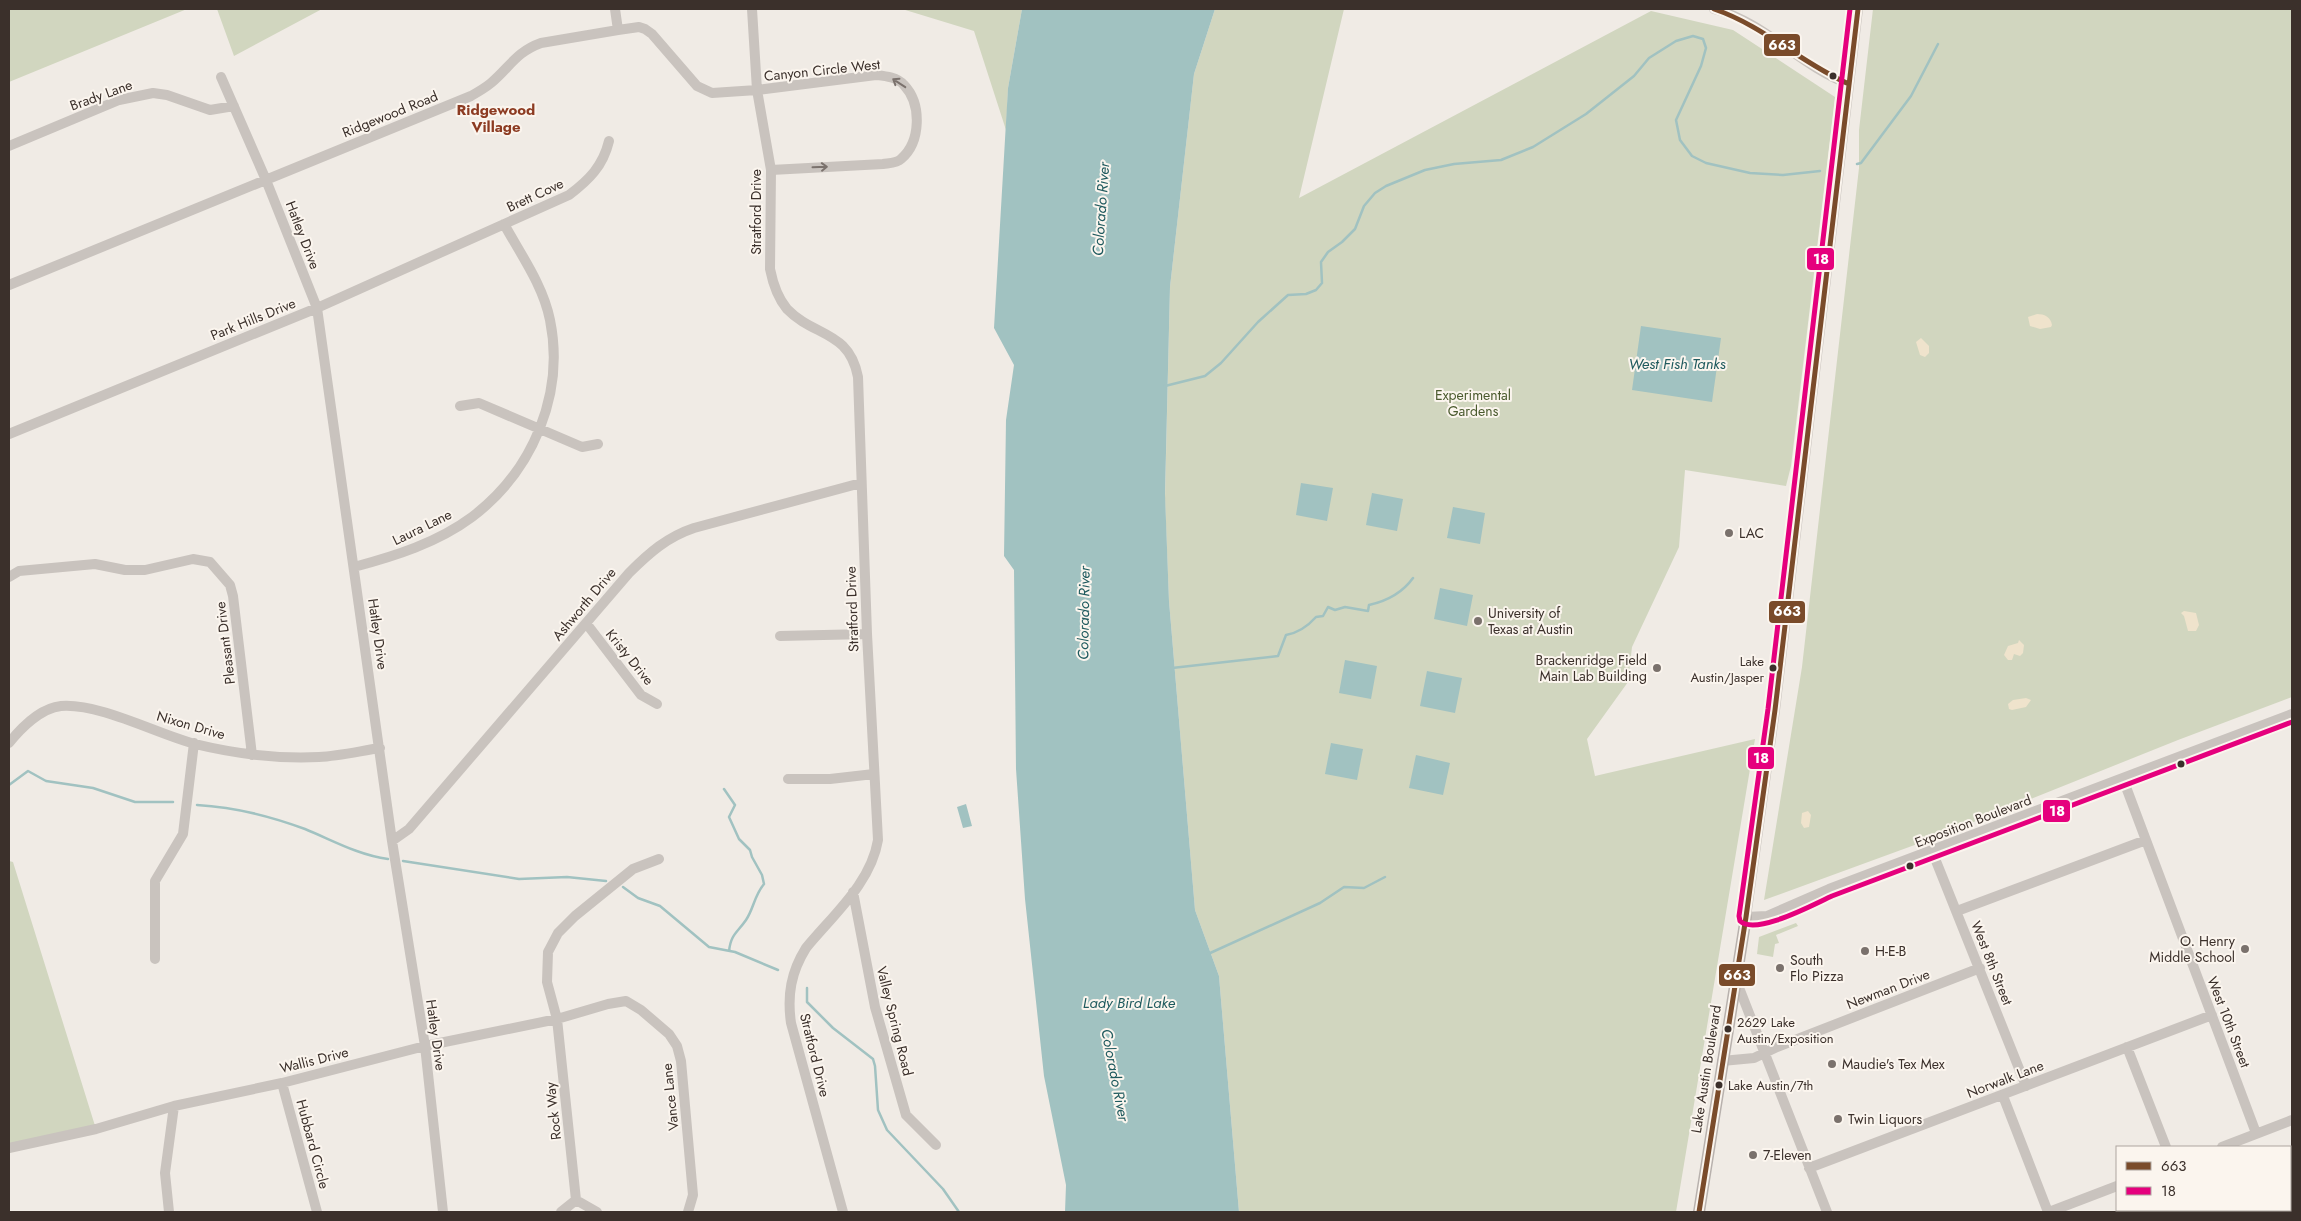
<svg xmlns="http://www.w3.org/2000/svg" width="2301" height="1221" font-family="Jost,sans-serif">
<rect width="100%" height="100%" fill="#f0ebe5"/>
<path fill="#d1d6bf" d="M9,9h178l-178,73z
M217,9h105l-88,47z
M902,9h120l-14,79 -2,42 -32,-99z
M1215,9h129l-45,189 352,-187 82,19 102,67 -44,369 -5,20 -101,-16 -6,77 -47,100 -4,35 -41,57 8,37 160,-37 -79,473h-437l-20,-236 -24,-66 -26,-309 -4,-103 5,-211 24,-213z
M1873,9h419v688l-114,43 -247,99 -167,61 38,-233 57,-499v-38z
M9,861l4,1 83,267 -87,19z
M1796,923l2,3 -22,9 3,8 -4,1 -2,13 -16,-3 2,-17z"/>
<path fill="#efe3cc" d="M2037,314c7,0 14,3 15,11l-1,2 -11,2 -10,-3 -2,-9z
M1921,338l8,8v7l-4,4 -5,-2 -4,-13z
M2184,611l12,2 3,12 -3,6h-8l-4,-15 -3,-3z
M2019,640l5,5 -1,8 -3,3 -6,-2 -2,6h-4l-4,-5 4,-9 10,-3z
M2026,698l5,2 -5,7 -14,3 -3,-1 -1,-5 5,-4z
M1808,811l3,4 -2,12 -5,1 -3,-5 1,-10z"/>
<path fill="#a1c2c1" d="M1022,9h193l-21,65 -24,213 -5,207 4,107 26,309 24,66 20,236h-174l1,-27 -22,-109 -19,-177 -9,-130 -2,-199 -10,-14 2,-136 8,-55 -20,-37 14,-240z
M1641,326l80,12 -9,64 -80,-12z
M1301,483l32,5 -6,33 -31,-6z
M1372,493l31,6 -6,32 -31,-6z
M1453,507l32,6 -5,31 -33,-6z
M1440,588l33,7 -6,31 -33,-7z
M1345,660l32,6 -6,33 -32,-6z
M1427,671l35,7 -7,35 -35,-7z
M1331,743l32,6 -6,31 -32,-6z
M1416,755l34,8 -7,32 -34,-7z
M966,804l6,22 -9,2 -6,-21z"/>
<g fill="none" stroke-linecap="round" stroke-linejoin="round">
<path stroke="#a1c2c1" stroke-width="2.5" d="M1857,164l4,-1 50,-67 27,-52
M1165,386l40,-10 16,-13 37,-41 30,-27 18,-1 10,-4 6,-7 -1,-21 7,-10 14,-10 13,-13 9,-23 11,-13 11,-7 39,-16 29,-6 47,-4 32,-13 53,-33 48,-38 15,-18 27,-17 17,-5 10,3 3,9 -5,18 -25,54 4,20 12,16 14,7 44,10 33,2 37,-4
M1172,668l106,-12 8,-21c11,-2 22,-9 30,-18l7,-1 5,-9 7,3 10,-3 23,4 1,-6c18,-4 34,-13 44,-27
M9,785l19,-14 18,10 47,7 42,14h38
M724,789l11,16 -6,12 10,22 11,11 2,7 10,18 2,9c-10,12 -10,24 -18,36 -9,13 -15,14 -17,31
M197,805c37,2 73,11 108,24 27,11 53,26 83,30
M403,861l116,18 48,-2 39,4
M623,887l15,11 22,8 49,41 26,5 43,18
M1208,954l112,-51 24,-16 20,1 21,-11
M807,988v14l26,26 40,31 2,7 3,44 9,20 56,59 16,23"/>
<path stroke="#c9c3be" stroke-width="10" d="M615,9l3,21
M752,9l5,81 14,80 -1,99c3,15 7,28 17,40 27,28 62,21 71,68l9,257 11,206c-7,43 -45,75 -72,108 -15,24 -19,47 -15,75l52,189
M1714,9c51,13 87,58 135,75
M1858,9l-83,701 -29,207 21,-1 62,-27 463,-175
M221,77l45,103 51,128 75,533 33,205 18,166
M9,146l110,-46 34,-7 14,2 43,15 24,-4
M9,285l462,-189c7,-4 14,-8 20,-13 19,-16 25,-31 50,-40l77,-13 21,-3 6,2 7,5 45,52 15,7 45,-3 119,-15c9,1 21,2 28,10 18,19 17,57 -3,74 -4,4 -12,4 -18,5l-112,6
M460,406l19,-3 103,44 16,-3
M9,434l308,-126 252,-113c20,-15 34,-29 40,-54
M354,567c41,-11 83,-24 118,-50 61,-46 93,-123 78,-197 -7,-35 -29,-65 -46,-96
M9,577l10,-6 76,-7 30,6h20l48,-11 17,3 20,23 3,11 19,159
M586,623l55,72 16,9
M780,636l87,-2
M9,743c12,-15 32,-35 52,-37 39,-3 96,28 134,38 41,10 82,15 124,13 20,-1 41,-6 61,-9
M788,779h42l44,-5
M2123,779l133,354
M392,841l17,-12 220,-256c20,-20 38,-36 65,-45l167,-45
M1932,851l94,235
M853,892l22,115 31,108 30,30
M1957,911l189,-71
M155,959v-78l28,-47 11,-91
M1736,980l91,232
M2127,1047l39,100
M1722,1061l32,-3 23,-11 203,-79
M282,1083l35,129
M2003,1096l45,116
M2222,1147l70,-27
M9,1148l87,-19 78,-23 108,-23 143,-37 132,-27 51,-15 18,-3 15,9 28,24 8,12 4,15 12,134 -5,17
M1809,1168l403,-153
M576,1200l-19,-181 -10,-37 1,-30 10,-19 17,-17 58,-47 26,-10
M576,1200l21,12
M2191,1210l1,2
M169,1212l-4,-39 9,-67
M561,1212l15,-12
M2049,1212l68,-26"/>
<path stroke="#b8b1ad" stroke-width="12" d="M1699,1212l47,-295"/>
<g stroke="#fbf5ee" stroke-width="9">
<path id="bus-1" d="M1714,9c50,17 87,54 135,75
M1699,1212l47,-295 29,-207 83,-701"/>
</g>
<g stroke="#fbf5ee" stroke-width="9">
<path id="bus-2" d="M1850,9l-82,700 -29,207 1,5c16,15 74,-17 92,-25l460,-174"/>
</g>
<use href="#bus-1" stroke="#7a4b2a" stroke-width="5"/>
<use href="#bus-2" stroke="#e5007d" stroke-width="5"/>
</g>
<defs><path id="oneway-shaft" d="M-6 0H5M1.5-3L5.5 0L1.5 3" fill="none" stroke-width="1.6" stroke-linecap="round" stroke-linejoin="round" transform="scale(1.25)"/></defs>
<g stroke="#7b726d">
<use href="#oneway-shaft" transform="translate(899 83) rotate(-147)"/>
<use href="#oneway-shaft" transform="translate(820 167) rotate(-2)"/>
</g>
<g fill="#3b302b" stroke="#fbf5ee" stroke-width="2">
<circle cx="1833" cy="76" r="4.5"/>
<circle cx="1773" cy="668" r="4.5"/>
<circle cx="2181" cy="764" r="4.5"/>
<circle cx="1910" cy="866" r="4.5"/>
<circle cx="1728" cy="1029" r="4.5"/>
<circle cx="1719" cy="1085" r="4.5"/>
</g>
<g fill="#7a716c" stroke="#fbf5ee" stroke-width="2">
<circle cx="1729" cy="533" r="5"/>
<circle cx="1478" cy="621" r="5"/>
<circle cx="1657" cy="668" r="5"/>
<circle cx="2245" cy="949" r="5"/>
<circle cx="1865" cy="951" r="5"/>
<circle cx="1780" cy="968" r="5"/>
<circle cx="1832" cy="1064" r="5"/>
<circle cx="1838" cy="1119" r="5"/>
<circle cx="1753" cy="1155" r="5"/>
</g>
<g text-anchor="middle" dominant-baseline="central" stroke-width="4" stroke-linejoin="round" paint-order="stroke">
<g font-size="13" fill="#3b302b" stroke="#fbf5ee" text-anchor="start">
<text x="1764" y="661" text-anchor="end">Lake<tspan x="1764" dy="16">Austin/Jasper</tspan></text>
<text x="1737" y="1022">2629 Lake<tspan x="1737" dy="16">Austin/Exposition</tspan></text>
<text x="1728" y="1085">Lake Austin/7th</text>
</g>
<g font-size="14" fill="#3b302b" stroke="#fbf5ee">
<text transform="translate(822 70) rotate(-6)">Canyon Circle West</text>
<text transform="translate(101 95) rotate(-20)">Brady Lane</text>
<text transform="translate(390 114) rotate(-22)">Ridgewood Road</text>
<text transform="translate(535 195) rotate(-25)">Brett Cove</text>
<text transform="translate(756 212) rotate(-90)">Stratford Drive</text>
<text transform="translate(303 235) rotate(69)">Hatley Drive</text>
<text transform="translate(253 319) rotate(-22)">Park Hills Drive</text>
<text transform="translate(422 527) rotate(-26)">Laura Lane</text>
<text transform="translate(584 604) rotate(-50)">Ashworth Drive</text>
<text transform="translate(852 609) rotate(-92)">Stratford Drive</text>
<text transform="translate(378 634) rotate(82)">Hatley Drive</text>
<text transform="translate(225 643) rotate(-97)">Pleasant Drive</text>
<text transform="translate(630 657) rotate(51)">Kristy Drive</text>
<text transform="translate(191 725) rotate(16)">Nixon Drive</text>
<text transform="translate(1973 821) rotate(-21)">Exposition Boulevard</text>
<text transform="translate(1992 963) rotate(68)">West 8th Street</text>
<text transform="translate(1888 989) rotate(-21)">Newman Drive</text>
<text transform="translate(895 1021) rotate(76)">Valley Spring Road</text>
<text transform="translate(2229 1022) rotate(69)">West 10th Street</text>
<text transform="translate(436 1035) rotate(82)">Hatley Drive</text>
<text transform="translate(815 1055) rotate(76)">Stratford Drive</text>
<text transform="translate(314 1060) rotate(-14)">Wallis Drive</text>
<text transform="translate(1706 1069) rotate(-81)">Lake Austin Boulevard</text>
<text transform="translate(2005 1079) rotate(-21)">Norwalk Lane</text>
<text transform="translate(670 1097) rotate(-96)">Vance Lane</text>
<text transform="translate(553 1111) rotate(-96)">Rock Way</text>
<text transform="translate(313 1144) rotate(75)">Hubbard Circle</text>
</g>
<g font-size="14" fill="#4a5a2e" stroke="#fbf5ee">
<text x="1473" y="395">Experimental<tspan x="1473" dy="16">Gardens</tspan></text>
</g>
<g font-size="14" fill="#3b302b" stroke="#fbf5ee" text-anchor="start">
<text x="1739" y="533">LAC</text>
<text x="1488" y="613">University of<tspan x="1488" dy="16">Texas at Austin</tspan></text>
<text x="1647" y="660" text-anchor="end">Brackenridge Field<tspan x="1647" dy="16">Main Lab Building</tspan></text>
<text x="2235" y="941" text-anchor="end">O. Henry<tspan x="2235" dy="16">Middle School</tspan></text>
<text x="1875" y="951">H-E-B</text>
<text x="1790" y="960">South<tspan x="1790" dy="16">Flo Pizza</tspan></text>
<text x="1842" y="1064">Maudie's Tex Mex</text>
<text x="1848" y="1119">Twin Liquors</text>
<text x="1763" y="1155">7-Eleven</text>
</g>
<g font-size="15" font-weight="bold" fill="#8c3b22" stroke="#fbf5ee">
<text x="496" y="110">Ridgewood<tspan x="496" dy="17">Village</tspan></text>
</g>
<g font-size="15" font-style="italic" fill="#1f5a5e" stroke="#fbf5ee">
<text transform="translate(1101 209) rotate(-86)">Colorado River</text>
<text x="1677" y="364">West Fish Tanks</text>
<text transform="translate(1084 613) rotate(-89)">Colorado River</text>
<text x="1129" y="1003">Lady Bird Lake</text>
<text transform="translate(1115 1075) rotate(79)">Colorado River</text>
</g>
</g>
<g stroke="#fbf5ee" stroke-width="2">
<rect x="1763" y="33" width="38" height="24" rx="5" fill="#7a4b2a"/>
<rect x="1806" y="247" width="29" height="24" rx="5" fill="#e5007d"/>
<rect x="1768" y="600" width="38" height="24" rx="5" fill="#7a4b2a"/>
<rect x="1747" y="746" width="28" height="24" rx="5" fill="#e5007d"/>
<rect x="2042" y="799" width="29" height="24" rx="5" fill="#e5007d"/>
<rect x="1718" y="963" width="38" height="24" rx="5" fill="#7a4b2a"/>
</g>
<g font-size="14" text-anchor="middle" font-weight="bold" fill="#fff">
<text x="1782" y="50">663</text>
<text x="1821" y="264">18</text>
<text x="1787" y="616">663</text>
<text x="1761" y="763">18</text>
<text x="2057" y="816">18</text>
<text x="1737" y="980">663</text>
</g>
<rect width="2301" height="1221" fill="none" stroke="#3b302b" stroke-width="20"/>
<rect x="2116" y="1146" width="175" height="65" fill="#fbf5ee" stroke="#aea6a0"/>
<rect x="2126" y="1162" width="25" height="8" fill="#7a4b2a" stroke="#aea6a0"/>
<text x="2161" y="1171" font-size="15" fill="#3b302b">663</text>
<rect x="2126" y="1187" width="25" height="8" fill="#e5007d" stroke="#aea6a0"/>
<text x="2161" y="1196" font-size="15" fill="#3b302b">18</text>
</svg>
